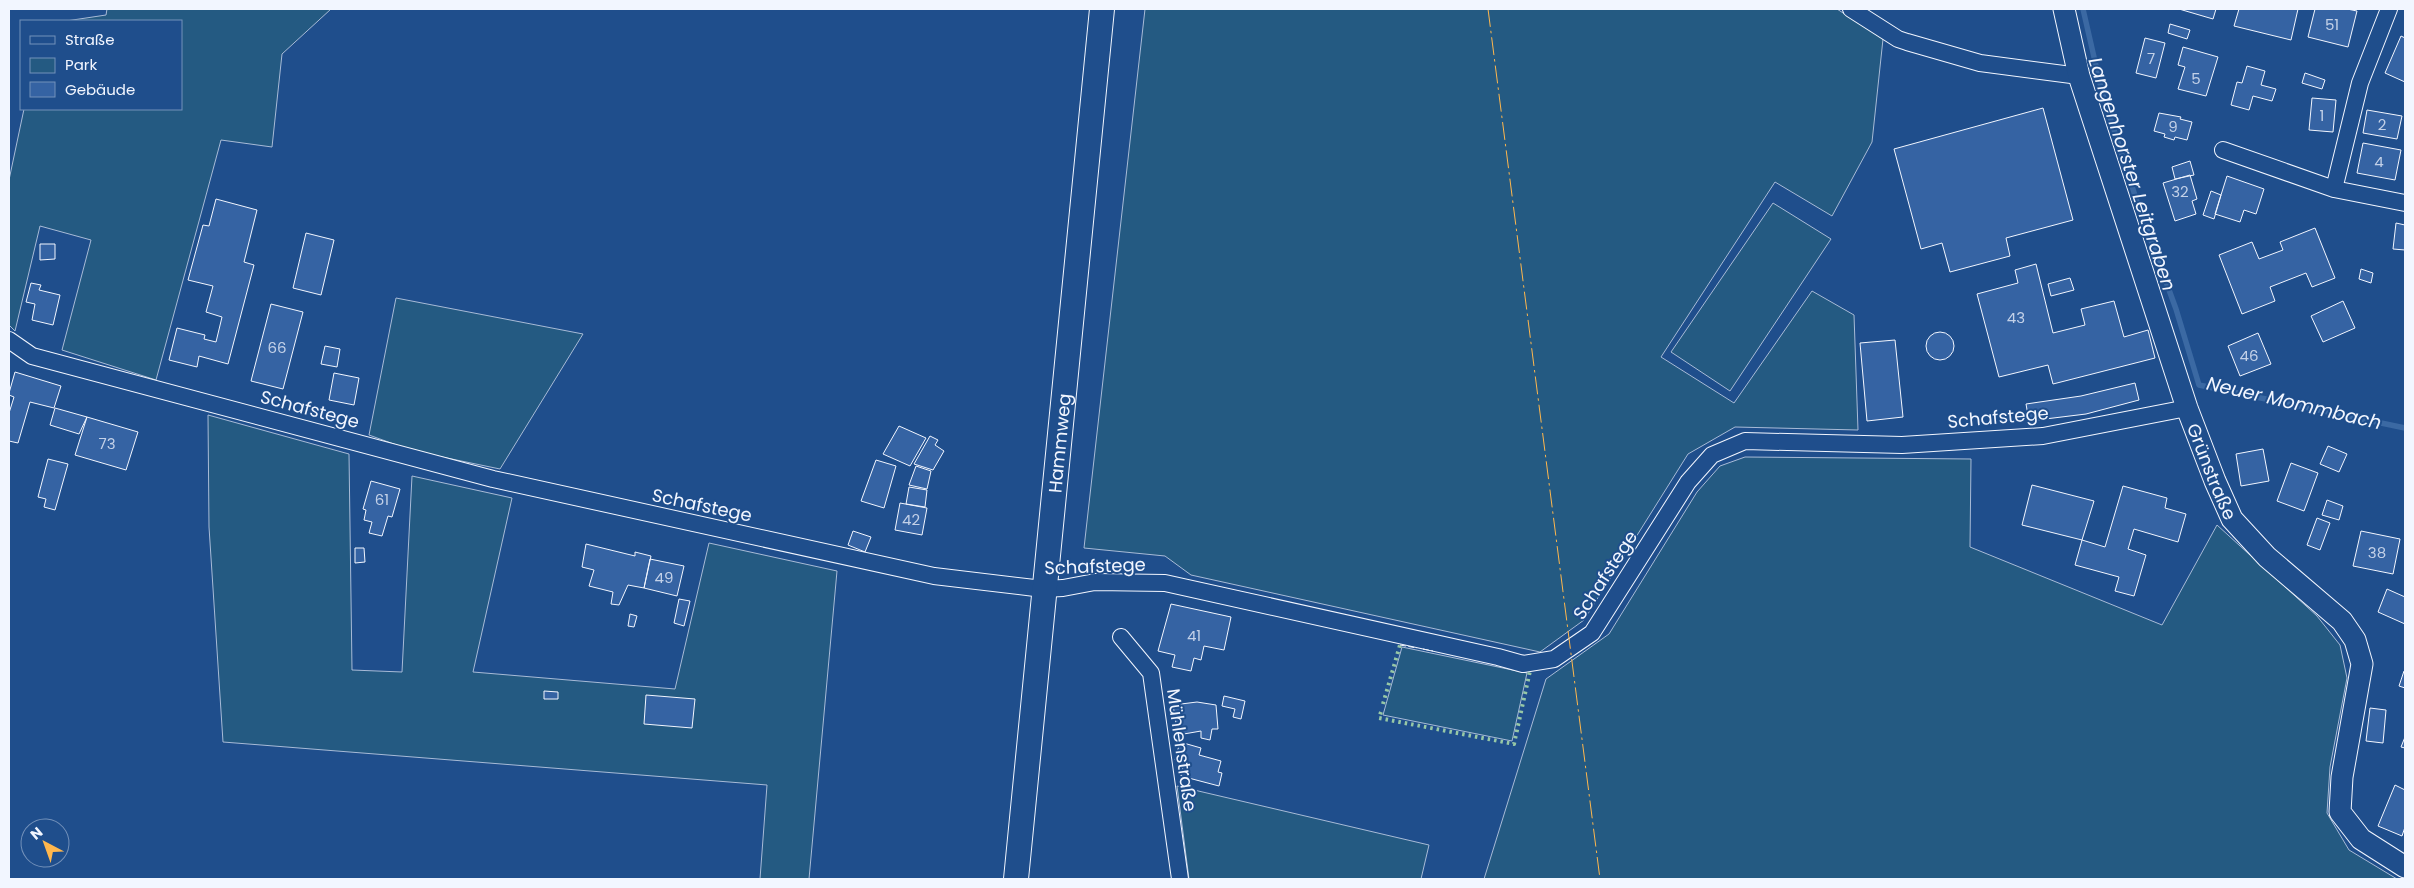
<svg xmlns="http://www.w3.org/2000/svg" width="2414" height="888" font-family="Poppins,sans-serif">
<rect width="100%" height="100%" fill="#1f4e8c"/>
<path fill="#245a82" stroke="#a8bbd7" d="M107,9h224l-49,45 -10,93 -51,-7 -65,240 -94,-30 29,-110 -51,-14 -25,105 -6,-6v-145l15,-71h157v-88h-115l40,-6z
M1145,9h692l46,30 -11,103 -40,74 -57,-34 -114,175 73,46 78,-112 42,24 4,115 -123,-3 -47,27 -104,166 -44,32 -349,-77 -26,-19 -81,-8z
M1773,203l58,36 -101,152 -59,-39z
M396,298l187,36 -83,135 -87,-18 -44,-16z
M208,415l141,39 3,216 50,2 10,-196 100,22 -39,174 202,17 34,-146 128,28 -28,308h-49l7,-94 -544,-43 -14,-215z
M1745,457l226,2 -1,88 192,78 55,-100 100,91 23,29 7,33 -17,89 -3,46 22,37 48,29h-913l62,-200 63,-45 88,-142 23,-26z
M1402,647l125,26 -15,68 -129,-26z
M1177,786l252,59 -8,34h-232z"/>
<g fill="none" stroke-linecap="round" stroke-linejoin="round">
<path stroke="#3b69a3" stroke-width="5.5" d="M2083,9l19,83 36,113 38,104 23,76 206,43"/>
</g>
<path fill="#3563a3" stroke="#f2f6ff" d="M2179,9h37l-3,10z
M2239,9h59l-7,31 -57,-14z
M2315,9h32l10,2 -9,36 -40,-10z
M2170,24l20,6 -3,9 -19,-6z
M2401,36l4,2v44l-20,-9z
M2145,38l20,5 -9,35 -20,-5z
M2183,47l35,10 -12,39 -28,-7 7,-22 -7,-2z
M2247,66l18,5 -4,14 15,4 -4,12 -19,-5 -4,14 -18,-5 6,-23 5,1z
M2305,73l20,7 -3,9 -20,-6z
M2312,98l24,2 -3,32 -24,-2z
M2043,108l30,112 -67,18 4,18 -60,16 -8,-29 -21,6 -27,-100z
M2367,110l35,6 -5,23 -34,-6z
M2159,113l22,4 -1,2 12,3 -5,18 -12,-3 -1,3 -10,-3 1,-3 -11,-3z
M2363,143l38,7 -6,30 -38,-7z
M2190,161l4,14 -19,4 -3,-12z
M2190,175l7,24 -5,2 4,13 -21,7 -12,-38z
M2227,176l37,13 -8,25 -12,-4 -4,12 -25,-8z
M2211,191l10,4 -7,24 -11,-4z
M216,199l41,11 -13,52 10,3 -26,99 -29,-8 -2,11 -28,-7 8,-32 28,7 -1,4 12,3 6,-25 -16,-5 7,-26 -25,-6 15,-55 6,1z
M2396,223l9,2v25l-12,-1z
M2315,228l20,50 -23,9 -6,-14 -36,14 5,14 -33,13 -23,-59 33,-13 7,17 24,-9 -3,-8z
M306,233l28,7 -13,55 -28,-7z
M40,244h15v15l-15,1z
M2036,264l17,69 32,-8 -4,-16 33,-8 10,36 24,-7 7,28 -102,26 -5,-19 -49,12 -22,-83 41,-11 -3,-13z
M2361,269l12,4 -2,10 -12,-4z
M2070,278l4,12 -23,6 -3,-12z
M31,283l10,2 -2,5 21,5 -7,30 -21,-5 3,-16 -9,-2z
M2343,301l12,27 -32,14 -12,-26z
M271,304l32,8 -20,77 -32,-8z
M1926 346a14 14 0 1 1 28 0a14 14 0 1 1-28 0Z
M2258,333l13,31 -31,12 -12,-30z
M1895,340l8,77 -36,4 -7,-78z
M325,346l15,3 -3,18 -16,-3z
M15,372l46,14 -7,22 -24,-6 -12,41 -9,-2v-28l5,-16 -5,-2v-2z
M334,373l25,5 -5,27 -25,-5z
M2135,383l4,17 -53,14 -57,7 -3,-17 55,-8z
M55,408l32,9 -8,17 -29,-9z
M87,417l51,15 -12,38 -51,-15z
M899,426l27,12 -16,28 -27,-12z
M930,436l8,4 -3,5 9,6 -11,19 -19,-6z
M2328,446l19,8 -8,18 -19,-8z
M2263,449l6,32 -28,5 -5,-32z
M48,459l20,5 -13,46 -11,-3 2,-8 -8,-2z
M876,460l20,6 -12,42 -23,-7z
M2291,463l27,10 -14,38 -27,-10z
M916,466l15,5 -4,18 -18,-4z
M371,481l29,8 -8,28 -4,-1 -6,20 -13,-3 3,-11 -8,-2 2,-10 -3,-1z
M2032,485l62,16 -12,39 -60,-15z
M2123,486l44,12 -2,10 21,6 -8,28 -44,-13 -6,20 18,6 -12,41 -19,-5 4,-14 -44,-12 7,-25 23,7z
M909,487l18,3 -2,17 -19,-3z
M2327,500l16,6 -4,14 -17,-5z
M900,503l27,5 -5,27 -27,-5z
M2317,518l13,5 -10,27 -13,-5z
M853,531l18,6 -6,15 -17,-7z
M2361,531l39,8 -7,35 -40,-8z
M586,544l49,12v-4l16,4 -7,32 -16,-3 -9,20 -8,-1 2,-12 -24,-6 5,-16 -12,-3z
M355,548h9l1,14 -10,1z
M650,559l34,7 -7,30 -33,-8z
M2387,589l18,8v27l-27,-12z
M679,599l11,2 -6,25 -10,-3z
M1171,604l60,13 -7,33 -20,-4 -3,14 -7,-2 -3,13 -19,-4 3,-12 -17,-4z
M630,614l7,2 -3,11 -6,-1z
M2404,671l1,1v16l-6,-2z
M544,691l14,1v7h-14z
M646,695l49,4 -3,29 -48,-4z
M1224,696l21,5 -4,18 -8,-2 2,-8 -13,-3z
M1197,702l19,3 2,24h-6l-2,11 -9,-2v-7l-23,4 -5,-30z
M2370,708l16,2 -3,33 -17,-2z
M2405,737v11l-4,-1z
M1180,742l21,6 -2,7 22,6 -3,11 4,1 -3,13 -38,-10 3,-14 -9,-2z
M2395,785l10,5v37l-3,9 -24,-10z"/>
<g fill="none" stroke-linecap="round" stroke-linejoin="round">
<g stroke="#f2f6ff" stroke-width="18">
<path id="minor" d="M1851,9l47,30 9,3 73,21 99,13
M2223,150l111,39 71,14
M2334,189l26,-106 29,-74
M9,340l23,16 461,123 441,97 109,13 20,-1 32,-6 70,1 333,74 25,7 31,-5 38,-26 96,-151 24,-27 33,-14 157,4 141,-9 144,-28
M1121,637l30,36 29,206"/>
</g>
<g stroke="#f2f6ff" stroke-width="23">
<g id="tertiary">
<path id="s1" d="M2064,9l15,67 108,332 28,73 17,38 35,38 75,64 13,19 7,24 -20,113 -2,35 21,27 44,28"/>
</g>
</g>
<g stroke="#f2f6ff" stroke-width="26">
<g id="secondary">
<path id="s2" d="M1016,879l86,-870"/>
</g>
</g>
<use href="#minor" stroke="#1f4e8c" stroke-width="16"/>
<use href="#tertiary" stroke="#1f4e8c" stroke-width="21"/>
<use href="#secondary" stroke="#1f4e8c" stroke-width="24"/>
<path stroke="#97c8a6" stroke-width="4" stroke-dasharray="2.5 4" stroke-linecap="butt" d="M1383,704l17,-59
M1381,712l-2,6 135,26 16,-73"/>
<path stroke="#f2f6ff" stroke-width="1" stroke-dasharray="6 2.5" stroke-linecap="butt" d="M1400,645l17,3
M1423,649l10,2"/>
<path stroke="#ffb74d" stroke-width="1" stroke-dasharray="18 4 2.5 4" stroke-linecap="butt" d="M1488,9l112,870"/>
</g>
<g text-anchor="middle" dominant-baseline="central" stroke-width="4" stroke-linejoin="round" paint-order="stroke">
<g font-size="15" fill="#c3d1e8">
<text x="2332" y="24">51</text>
<text x="2151" y="58">7</text>
<text x="2196" y="78">5</text>
<text x="2322" y="115">1</text>
<text x="2382" y="124">2</text>
<text x="2173" y="126">9</text>
<text x="2379" y="161">4</text>
<text x="2180" y="191">32</text>
<text x="2016" y="317">43</text>
<text x="277" y="347">66</text>
<text x="2249" y="355">46</text>
<text x="107" y="443">73</text>
<text x="382" y="499">61</text>
<text x="911" y="519">42</text>
<text x="2377" y="552">38</text>
<text x="664" y="577">49</text>
<text x="1194" y="635">41</text>
</g>
<g font-size="18" fill="#f2f6ff" stroke="#1f4e8c">
<text transform="translate(310 409) rotate(15)">Schafstege</text>
<text transform="translate(1998 417) rotate(-5)">Schafstege</text>
<text stroke="none"><textPath href="#s2" startOffset="438">Hammweg</textPath></text>
<text stroke="none"><textPath href="#s1" startOffset="486">Grünstraße</textPath></text>
<text transform="translate(702 505) rotate(12)">Schafstege</text>
<text transform="translate(1095 566) rotate(-2)">Schafstege</text>
<text transform="translate(1605 575) rotate(-57)">Schafstege</text>
<text transform="translate(1182 750) rotate(82)">Mühlenstraße</text>
</g>
<g font-size="19" font-style="italic" fill="#f2f6ff" stroke="#1f4e8c">
<text transform="translate(2132 174) rotate(72)">Langenhorster Leitgraben</text>
<text transform="translate(2294 403) rotate(13)">Neuer Mommbach</text>
</g>
</g>
<rect width="2414" height="888" fill="none" stroke="#f2f6ff" stroke-width="20"/>
<rect x="20" y="20" width="162" height="90" fill="#1f4e8c" stroke="#7391ba"/>
<rect x="30" y="36" width="25" height="8" fill="#1f4e8c" stroke="#7391ba"/>
<text x="65" y="45" font-size="15" fill="#f2f6ff">Straße</text>
<rect x="30" y="58" width="25" height="15" fill="#245a82" stroke="#7391ba"/>
<text x="65" y="70" font-size="15" fill="#f2f6ff">Park</text>
<rect x="30" y="82" width="25" height="15" fill="#3563a3" stroke="#7391ba"/>
<text x="65" y="95" font-size="15" fill="#f2f6ff">Gebäude</text>
<g transform="translate(45 843) rotate(319)"><circle r="24" fill="#1f4e8c" stroke="#7391ba"/>
<path d="M0-4L9 19L0 12L-9 19Z" fill="#ffb74d"/>
<text y="-8" font-size="14" font-weight="bold" text-anchor="middle" fill="#f2f6ff">N</text>
</g>
</svg>
